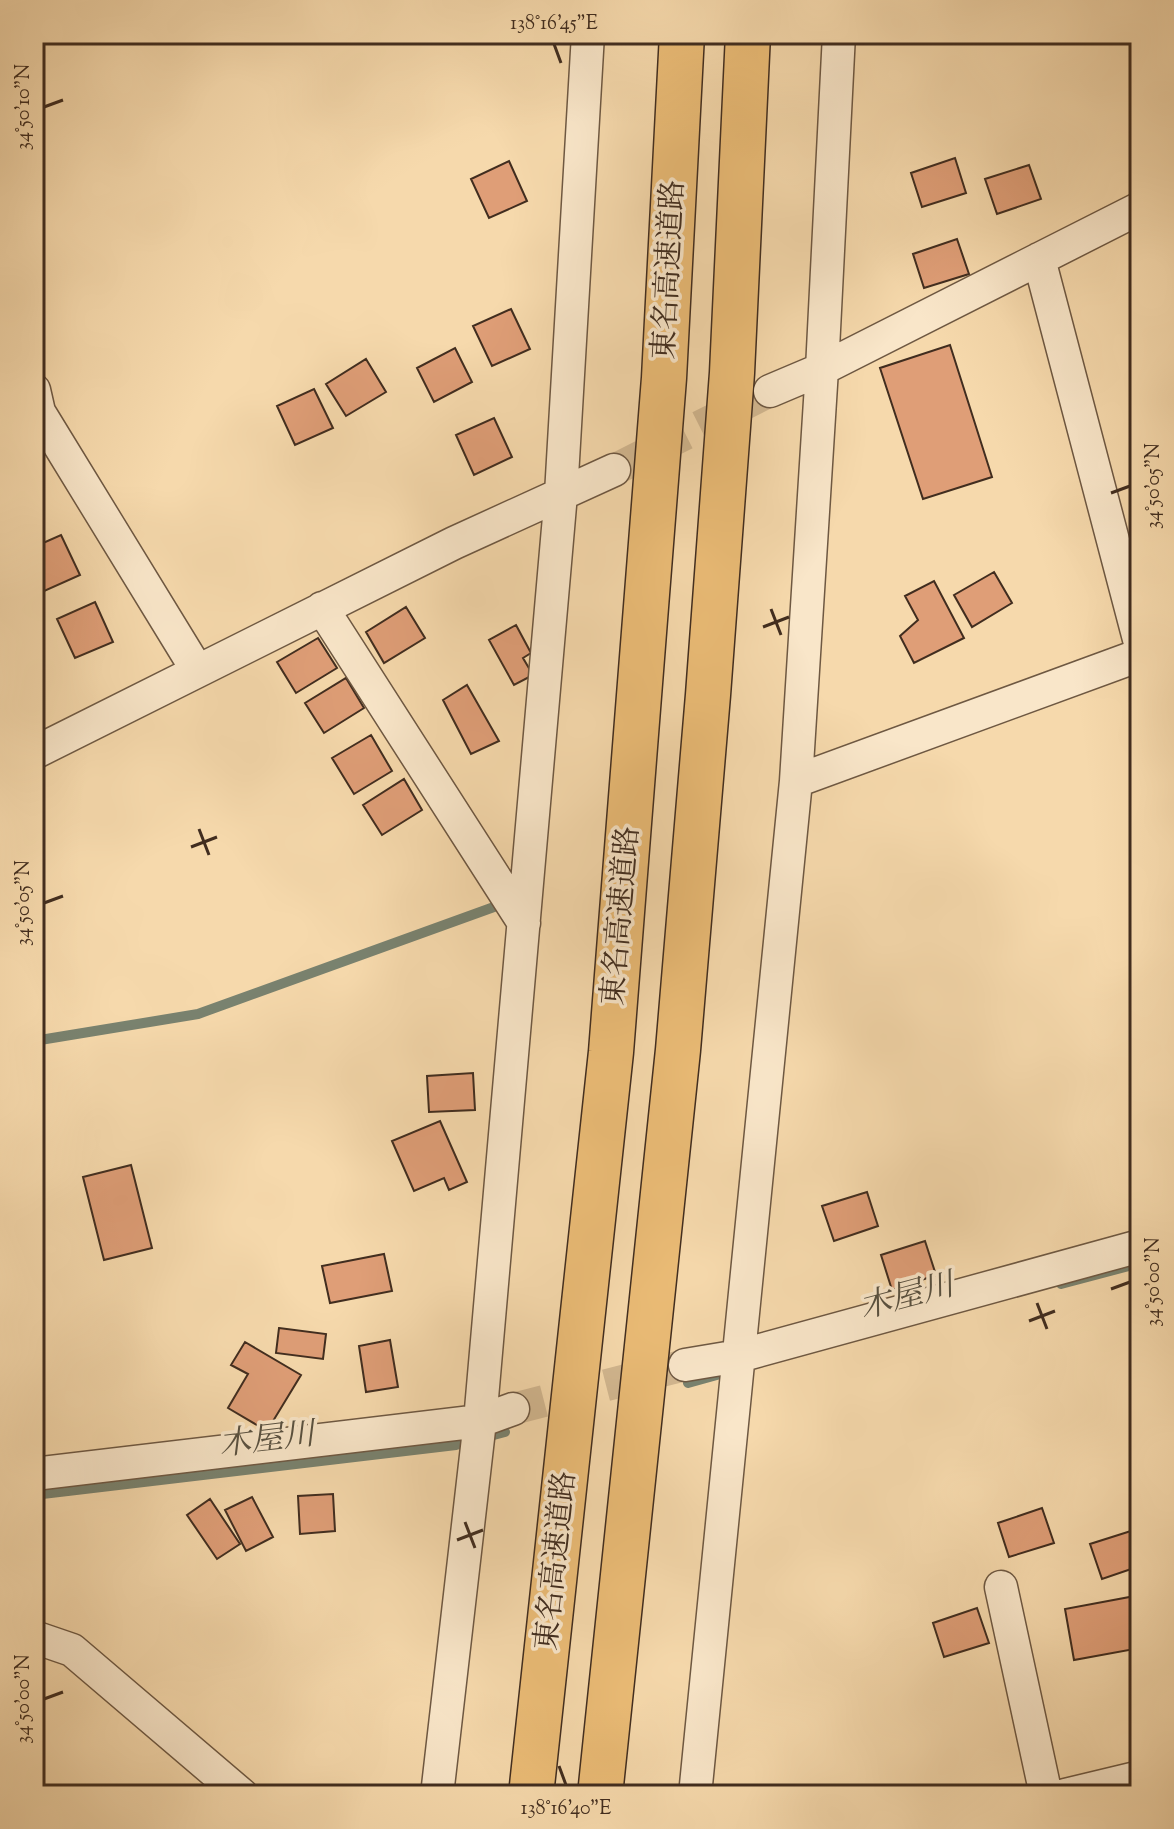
<svg xmlns="http://www.w3.org/2000/svg" width="1174" height="1829" font-family="'Sorts Mill Goudy','Noto Serif JP',serif">
<rect width="100%" height="100%" fill="#f6d9ac"/>
<filter id="stains"><feTurbulence type="fractalNoise" baseFrequency=".0025" numOctaves="4"/><feColorMatrix values="0 0 0 0 .2 0 0 0 0 .09 0 0 0 0 .02 0 0 0 .5 -.17"/></filter>
<radialGradient id="worn" r=".72"><stop offset=".6" stop-color="#630" stop-opacity="0"/><stop offset="1" stop-color="#630" stop-opacity=".3"/></radialGradient>
<g fill="none" stroke-linecap="round" stroke-linejoin="round">
<path stroke="#79826f" stroke-width="10" d="M34,1041l164,-27 307,-111
M1061,1284l79,-21
M688,1383l36,-10
M34,1495l422,-50 49,-13"/>
</g>
<path fill="#df9e77" stroke="#412d1f" stroke-width="2" d="M955,158l11,35 -44,14 -11,-34z
M509,161l18,40 -38,17 -18,-39z
M1029,165l12,34 -44,15 -12,-35z
M957,239l12,35 -45,14 -11,-34z
M511,309l19,40 -38,17 -19,-40z
M950,345l42,132 -69,22 -43,-131z
M455,348l17,34 -38,20 -17,-34z
M366,359l20,33 -40,24 -20,-32z
M314,389l19,39 -38,17 -18,-39z
M494,418l18,39 -38,18 -18,-40z
M61,535l19,40 -38,17 -8,-17v-28z
M994,572l18,31 -40,24 -18,-32z
M934,581l30,57 -50,25 -14,-27 18,-16 -13,-24z
M95,602l18,40 -38,16 -18,-39z
M406,607l19,31 -41,25 -18,-31z
M516,625l15,28 -8,5 10,17 -19,10 -25,-45z
M318,638l19,30 -41,25 -19,-31z
M346,678l18,30 -40,25 -19,-30z
M467,685l32,56 -28,13 -28,-54z
M371,735l21,36 -38,23 -22,-36z
M404,779l18,31 -40,25 -19,-30z
M473,1073l2,37 -46,2 -2,-36z
M440,1121l27,61 -18,8 -5,-12 -30,13 -22,-50z
M131,1165l21,83 -48,12 -21,-83z
M867,1192l11,34 -44,15 -12,-35z
M925,1241l11,34 -44,15 -11,-35z
M384,1254l8,37 -62,12 -8,-37z
M279,1328l47,6 -3,25 -47,-6z
M390,1340l8,47 -32,5 -7,-46z
M245,1342l56,33 -34,56 -39,-23 20,-34 -17,-9z
M333,1494l2,37 -35,3 -2,-38z
M252,1497l21,40 -27,14 -21,-41z
M210,1499l30,45 -23,15 -30,-44z
M1042,1508l12,35 -45,14 -11,-34z
M1134,1530l6,17v19l-38,13 -12,-35z
M1135,1596l5,31v21l-66,12 -9,-51z
M977,1608l12,35 -45,14 -11,-34z"/>
<g fill="none" stroke-linecap="round" stroke-linejoin="round">
<path stroke="#d2b790" stroke-width="32" stroke-dasharray="32 16" stroke-linecap="butt" d="M614,470l156,-79
M513,1409l172,-44"/>
<g stroke="#6e5842" stroke-width="35">
<path id="minor" d="M1039,259l101,384
M34,390l5,22 158,258
M770,391l52,-22 318,-161
M322,608l202,315
M34,753l420,-210 160,-73
M796,781l344,-126
M685,1365l54,-9 401,-110
M34,1474l446,-53 33,-12
M1001,1587l45,208
M34,1637l38,13 170,145
M437,1795l43,-374 81,-927 27,-460
M695,1795l101,-1014 26,-412 17,-335
M1065,1795l75,-18"/>
</g>
<g stroke="#412d1f" stroke-width="47">
<path id="motorway" d="M531,1795l80,-743 53,-674 18,-344
M600,1795l78,-745 30,-355 24,-322 16,-339"/>
</g>
<use href="#minor" stroke="#f9e6c9" stroke-width="32"/>
<use href="#motorway" stroke="#ebbc76" stroke-width="44"/>
</g>
<path fill="none" stroke="#412d1f" stroke-width="3" d="M554,44l7,19M44,107l19,-7M1111,493l19,-7M771,609l10,26M763,627l26,-10M199,829l10,26M191,847l26,-10M44,903l19,-7M1111,1289l19,-7M1037,1303l10,26M1029,1321l26,-10M465,1522l10,26M457,1540l26,-10M44,1699l19,-7M559,1766l7,19"/>
<g text-anchor="middle" dominant-baseline="central" stroke-width="7" stroke-linejoin="round" paint-order="stroke">
<g font-size="30" fill="#412d1f" stroke="#f9e6c9">
<text transform="translate(670 270) rotate(-87)">東名高速道路</text>
<text transform="translate(622 916) rotate(-85)">東名高速道路</text>
<text transform="translate(557 1561) rotate(-84)">東名高速道路</text>
</g>
<g font-size="32" font-style="italic" fill="#585040" stroke="#f9e6c9">
<text transform="translate(907 1298) rotate(-15)">木屋川</text>
<text transform="translate(267 1441) rotate(-7)">木屋川</text>
</g>
</g>
<rect width="1174" height="1829" fill="none" stroke="#f6d9ac" stroke-width="88"/>
<rect x="44" y="44" width="1086" height="1741" fill="none" stroke="#412d1f" stroke-width="3"/>
<g font-size="20" text-anchor="middle" fill="#412d1f">
<text x="554" y="29">138°16'45"E</text>
<text transform="translate(22 107) rotate(-90)" y="7">34°50'10"N</text>
<text transform="translate(1152 486) rotate(-90)" y="7">34°50'05"N</text>
<text transform="translate(22 903) rotate(-90)" y="7">34°50'05"N</text>
<text transform="translate(1152 1282) rotate(-90)" y="7">34°50'00"N</text>
<text transform="translate(22 1699) rotate(-90)" y="7">34°50'00"N</text>
<text x="566" y="1814">138°16'40"E</text>
</g>
<rect width="100%" height="100%" filter="url(#stains)"/>
<rect width="100%" height="100%" fill="url(#worn)"/>
</svg>
